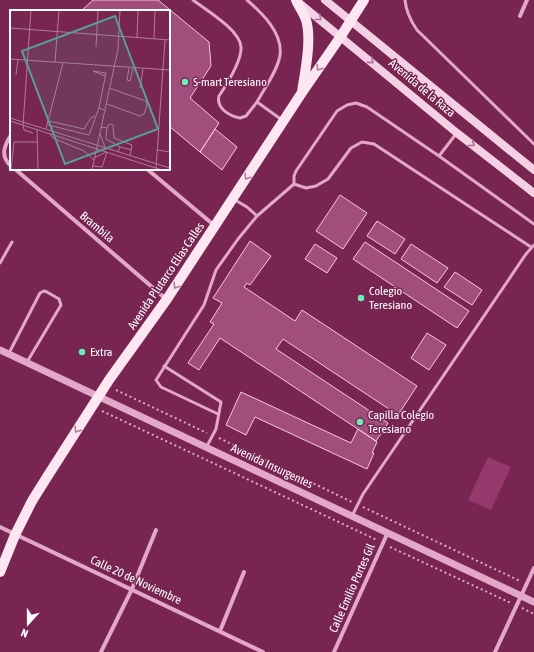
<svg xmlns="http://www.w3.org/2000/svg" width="534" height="652" font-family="'Asap Condensed',sans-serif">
<rect width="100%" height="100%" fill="#782552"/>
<path fill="#95396c" d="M488,457l23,10 -20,43 -23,-10z"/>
<path fill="#a14e7c" stroke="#f3c9e0" d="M93,0h65l51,42 2,24 -21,32 29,25 -19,29 -31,-26v-115h-88z
M215,129l22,18 -15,23 -22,-18z
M340,195l27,18 -24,36 -27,-18z
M377,221l28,18 -10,15 -28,-18z
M250,241l21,15 -21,29 -3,-2 -3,4 51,34 7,-11 115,76 -19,29 -115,-76 -7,10 112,74 -12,18 -156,-103 -21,32 -11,-7 26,-39 -4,-2 12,-19 -9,-5z
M365,242l104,69 -12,17 -104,-69z
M315,244l22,14 -10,15 -22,-14z
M411,244l37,24 -11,15 -36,-24z
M455,272l27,18 -10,15 -28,-18z
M427,333l19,12 -17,25 -18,-12z
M241,392l110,51 7,-14 19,13 -5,11h2l-7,16 -112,-52 -9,18 -20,-10z"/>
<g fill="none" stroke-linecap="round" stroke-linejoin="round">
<path stroke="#e3a7c8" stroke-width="2" stroke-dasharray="2 3" stroke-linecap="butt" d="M116,390l91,43
M102,411l275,129
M219,438l133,64
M363,507l157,74
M390,547l121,56
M522,608l12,6"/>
<path stroke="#e3a7c8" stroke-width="3" d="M193,0c13,10 47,30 48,47 1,14 -14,37 -22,49 -3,12 10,20 21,22l6,-2 11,-14 25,18
M247,0c15,13 36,33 33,55 -2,15 -16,34 -23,47
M405,0c1,12 5,20 12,30l117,114
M439,156l17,-22
M294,184l12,4 10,-2 12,-7 23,-31 11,-6 12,2 157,103
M235,200l12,7 10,9 37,-32v-8l2,-5 41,-60 10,-6 9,-2 11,4 72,49 95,68
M0,263l12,-21
M9,353l31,-60 4,-2 3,1 12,7 2,6 -34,57
M164,366l57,36 -5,27 -9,17
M218,414l-57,-27 -5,-7 48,-75 12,-35 22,-31 19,-23
M352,516l11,-22 163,-240 8,-9"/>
<path stroke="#e3a7c8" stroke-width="4" d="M520,16l7,-16
M11,135c-7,11 -11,21 0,31
M15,169l151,130
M147,169l68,57
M0,527l263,125
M220,631l24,-59
M101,652l31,-63 24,-59
M334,652l54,-120
M495,652l39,-84"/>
<path stroke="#e3a7c8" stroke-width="7" d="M0,350l534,252"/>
<path stroke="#f3d0e3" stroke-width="8" d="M325,0l209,170
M298,2l159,131 77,60"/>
<path stroke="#fce6f1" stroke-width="10" d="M296,0c3,7 8,13 10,20 6,19 -1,52 -4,72
M0,572l15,-37 17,-34 15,-24 62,-97 58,-81 134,-205 40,-58 23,-36"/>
</g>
<defs><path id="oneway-chevron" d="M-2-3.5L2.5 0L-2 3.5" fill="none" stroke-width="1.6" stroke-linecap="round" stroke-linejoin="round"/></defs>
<g stroke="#af7293">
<use href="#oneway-chevron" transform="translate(319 18) rotate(39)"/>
<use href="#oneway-chevron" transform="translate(371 61) rotate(40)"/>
<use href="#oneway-chevron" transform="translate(472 144) rotate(38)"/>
</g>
<g stroke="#b37c9a">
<use href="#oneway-chevron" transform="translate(319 68) rotate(125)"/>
<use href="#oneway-chevron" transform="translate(247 177) rotate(123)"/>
<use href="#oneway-chevron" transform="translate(176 286) rotate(123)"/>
<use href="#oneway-chevron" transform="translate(77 430) rotate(123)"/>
</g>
<g fill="#6cecb9" stroke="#782552" stroke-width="1.5">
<circle cx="185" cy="82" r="4"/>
<circle cx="361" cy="298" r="4"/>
<circle cx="82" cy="352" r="4"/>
<circle cx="360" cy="422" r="4"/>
</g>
<g text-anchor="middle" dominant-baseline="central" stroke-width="3" stroke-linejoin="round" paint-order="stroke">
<g font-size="12" fill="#fff" stroke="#782552" text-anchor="start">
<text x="193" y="82">S-mart Teresiano</text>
<text x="369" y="291">Colegio<tspan x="369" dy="14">Teresiano</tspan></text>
<text x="90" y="352">Extra</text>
<text x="368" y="415">Capilla Colegio<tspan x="368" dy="14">Teresiano</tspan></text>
</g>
<g font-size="12" fill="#fff" stroke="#782552">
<text transform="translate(422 88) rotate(40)">Avenida de la Raza</text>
<text transform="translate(97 227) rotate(40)">Brambila</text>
<text transform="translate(166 276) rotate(-56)">Avenida Plutarco Elías Calles</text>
<text transform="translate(272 466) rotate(25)">Avenida Insurgentes</text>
<text transform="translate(136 580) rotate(25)">Calle 20 de Noviembre</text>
<text transform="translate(352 588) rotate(-66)">Calle Emilio Portes Gil</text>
</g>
</g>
<g transform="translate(10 10)">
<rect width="160" height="160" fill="#782552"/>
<path fill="none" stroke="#ae7c97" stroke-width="1" d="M21,0l-8,115 1,5 9,3M0,18l160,12M127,28l1,-28M144,29l1,-29M86,37l2,-37M0,49l160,11M45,52l4,-52M119,58l-2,12 3,1 3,-13M83,61l13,2 -7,35M83,61l12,5M6,65l2,-16M130,78l3,-19M97,94l33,12 4,-2 3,-8 -1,-5 -37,-13M0,108l160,50M0,111l152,49M39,111l35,8 7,-11 4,-2M38,115l41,10 10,-27 5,2M91,117l6,1 2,-4 4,1 1,13 18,7 -2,11M97,118l-1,11 14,8 -2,5M27,119l1,41M36,119l17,-66M40,124l3,4 31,13 10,9M90,124l5,13M110,137l12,3M147,140l13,2M84,148l12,-6M82,156l10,1 5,-15M146,158l9,-128M1,160l3,-28h23M82,160l26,-121 2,-39"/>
<path fill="#579f9a" fill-opacity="0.15" stroke="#579f9a" stroke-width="2" d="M105,6l43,113 -93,35 -43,-113z"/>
<rect width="160" height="160" fill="none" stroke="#fff" stroke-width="2"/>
</g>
<g transform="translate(28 624) rotate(201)" stroke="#782552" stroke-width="3" paint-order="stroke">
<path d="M0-3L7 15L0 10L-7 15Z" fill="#ffffff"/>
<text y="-6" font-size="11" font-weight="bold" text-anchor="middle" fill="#ffffff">N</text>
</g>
</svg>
